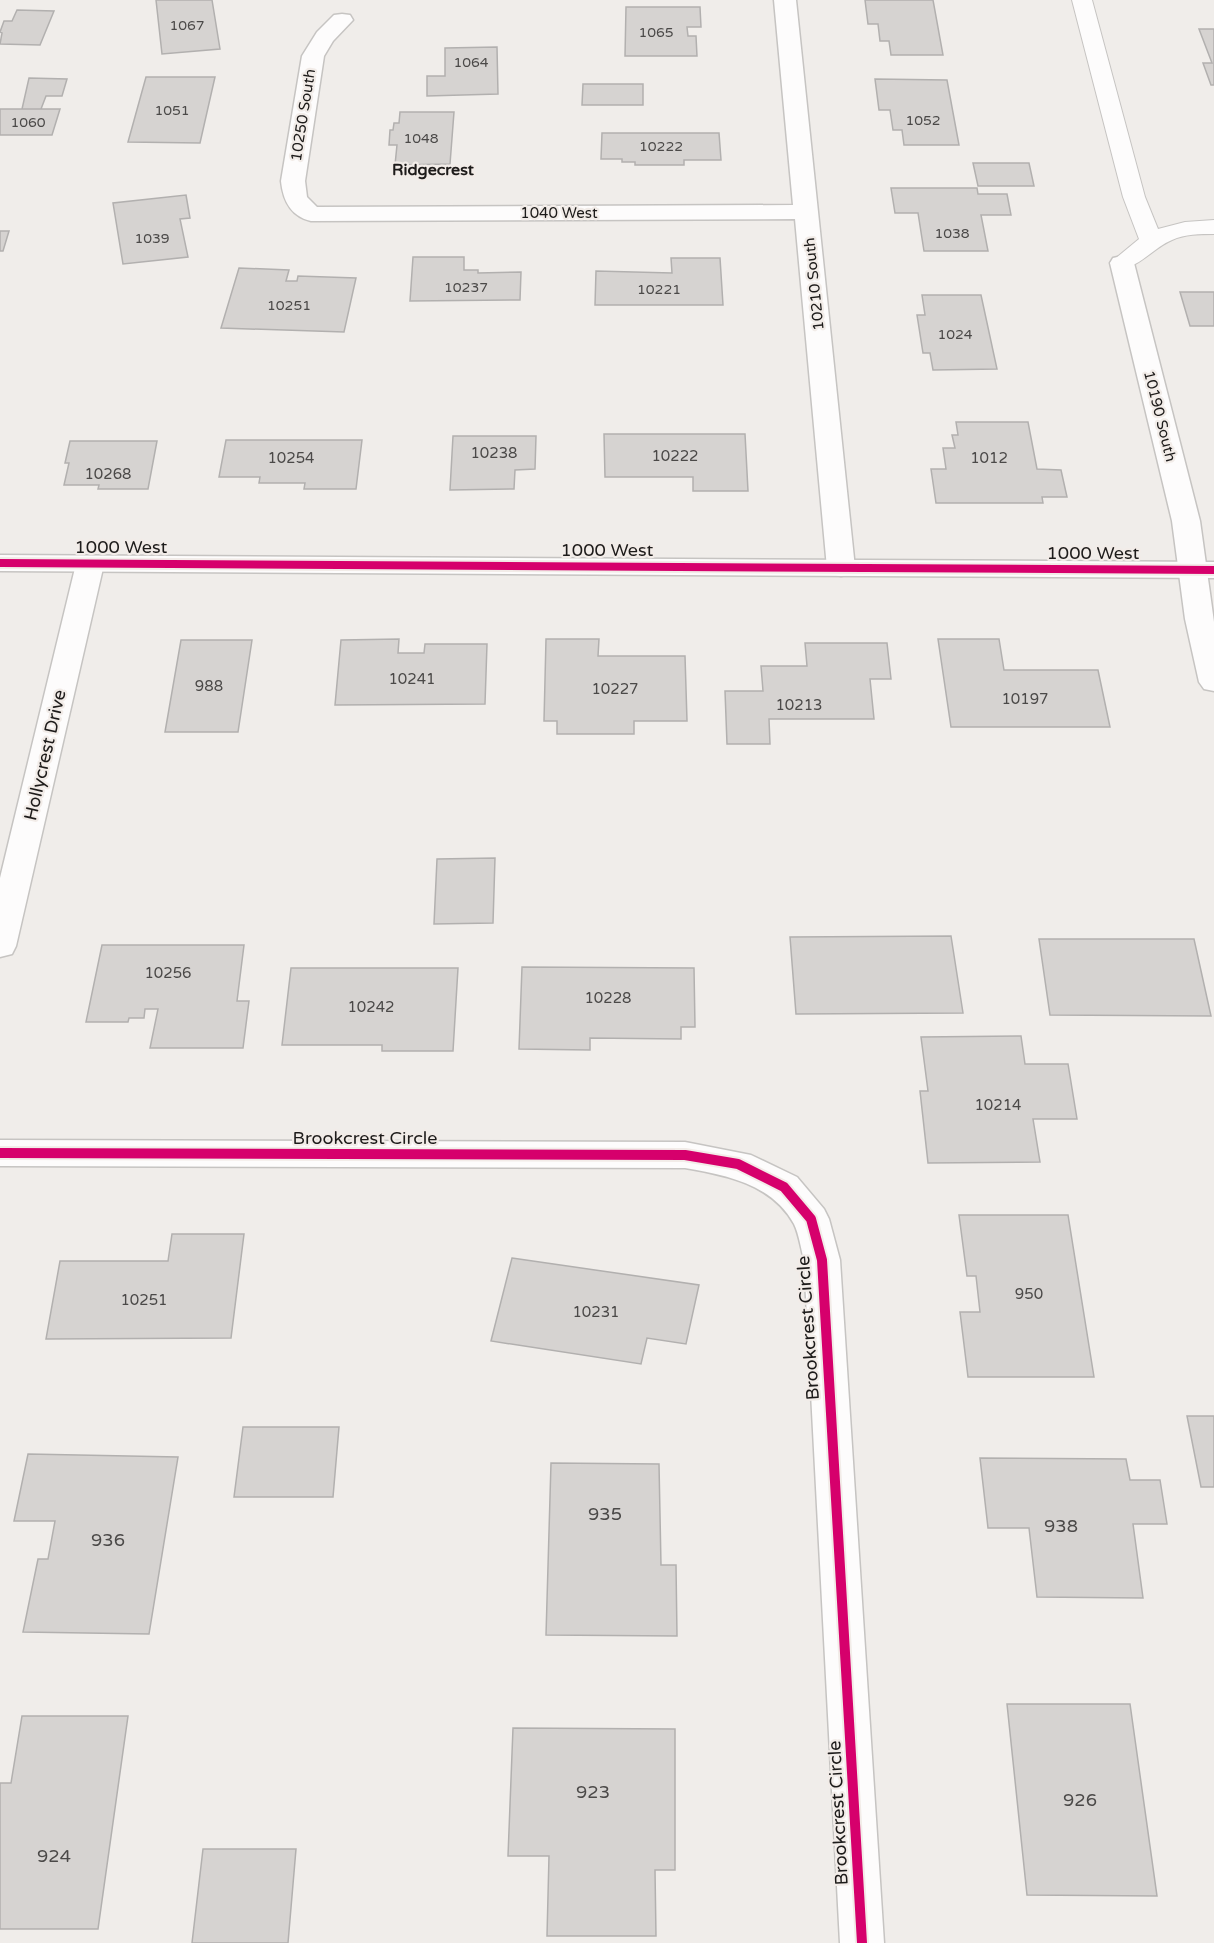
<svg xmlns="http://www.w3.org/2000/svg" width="1214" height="1943" font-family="'Varela Round',sans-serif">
<rect width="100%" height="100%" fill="#f0edea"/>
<path fill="#d6d3d1" stroke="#b2b0af" stroke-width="1.5" d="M156,0h56l8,49 -58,5z
M865,0h68l10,55h-52l-2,-14h-9l-2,-17h-10z
M626,7h74l1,20h-14l1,9h8l1,20h-72z
M17,10l37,1 -14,34 -40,-1 2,-11 -2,-1 4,-11h8z
M1199,29h15v56h-3l-8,-22h9z
M497,47l1,47 -71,2v-20h18v-28z
M146,77h69l-15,66 -72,-1z
M29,78l38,1 -5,17h-16l-5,13h-19z
M875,79l72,1 12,65h-55l-2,-15h-9l-3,-20h-11z
M583,84h60v21h-61z
M0,109h60l-8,26h-52z
M400,112h54l-4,52 -55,1 2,-20h-8l1,-15h3l1,-7h5z
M602,133h117l2,27h-37v5h-49v-3h-13v-3h-21z
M973,163h56l5,23h-56z
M891,188h86l1,6h29l4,21h-30l7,36h-64l-6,-38h-23z
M186,195l4,23 -10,1 8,38 -65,7 -10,-61z
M0,231h9l-6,20h-3z
M413,257h51v13h14v3l43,-1 -1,28 -110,1z
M671,258h49l3,47h-128l1,-34 76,2z
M239,268l50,2 -3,11h11l1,-5 58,2 -12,54 -123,-4z
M1180,292h34v34h-24z
M922,295h59l16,74 -64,1 -3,-17h-7l-6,-38h8z
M956,422h72l9,47 24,1 6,27h-25l1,6h-107l-5,-34h15l-3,-21h12l-3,-13h6z
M604,434h141l3,57h-55v-14h-88z
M453,436h83l-1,33 -20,1 -1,19 -64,1z
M226,440h136l-6,49h-52l1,-6h-46l1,-6h-41z
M70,441h87l-9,48h-50l1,-4h-35l5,-22h-4z
M399,639l-1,14h26l1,-9h62l-2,60 -150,1 6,-65z
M546,639h53l-1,17h87l2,65h-53v13h-77v-13h-13z
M938,639h61l5,31h94l12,57h-159z
M181,640h71l-14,92h-73z
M805,643h82l4,36h-21l4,40h-105l1,25h-43l-2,-53h38l-2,-25h46z
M495,858l-2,65 -59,1 3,-65z
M951,936l12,77 -167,1 -6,-77z
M1039,939h155l17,77 -161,-1z
M102,945h142l-7,56h12l-6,47h-93l8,-39h-13l-1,9h-15l-1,4h-42z
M522,967l172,1 1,59h-14v12l-91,-1v12l-71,-1z
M291,968h167l-5,83h-71v-6h-100z
M1021,1036l4,28h43l9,55h-44l7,43 -112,1 -8,-72h8l-7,-54z
M959,1215h109l26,162h-126l-8,-65h20l-4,-36h-9z
M172,1234h72l-13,104 -185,1 14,-78h108z
M512,1258l187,27 -13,59 -39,-6 -6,26 -150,-23z
M1187,1416h27v71h-13z
M243,1427h96l-6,70h-99z
M28,1454l150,3 -29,177 -126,-2 15,-73h10l7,-38h-41z
M980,1458l146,1 4,21h30l7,44h-34l10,74 -106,-1 -8,-69h-41z
M551,1463l108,1 2,101h15l1,71 -131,-1z
M1007,1704h123l27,192 -130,-1z
M22,1716h106l-30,213h-98v-146h11z
M513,1728l162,1v141h-20l1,66h-109l2,-80h-41z
M203,1849h93l-8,94h-96z"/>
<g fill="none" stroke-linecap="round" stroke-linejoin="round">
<g stroke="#c6c4c2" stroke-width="2">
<path id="service" d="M1072,0h20l53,197 13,32 27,-7 29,-2v14c-14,0 -29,0 -42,6 -20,8 -37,33 -58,28l-4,-5 29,-24 -16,-42z"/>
</g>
<g stroke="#c6c4c2" stroke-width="3">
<path id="minor" d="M774,0h22l59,568 -4,6 -10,2 -10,-2 -4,-6 -32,-349 -484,2c-21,-5 -28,-21 -30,-40l21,-125 15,-24 17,-17 8,-1 8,1 3,5 -20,21 -9,15 -19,125 2,16 10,10 476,-2z
M1122,256l9,2 3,5 66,258 14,101v69l-10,-2 -5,-7 -14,-63 -13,-98 -62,-258 3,-5z
M90,556l10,2 4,6 -88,382 -4,8 -12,3v-79l76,-314 4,-6z
M0,1140l685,2 66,13 46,22 27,32 5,10 11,41 44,683h-44l-36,-683c-3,-11 -5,-26 -10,-36 -22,-40 -68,-49 -109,-56l-685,-2z"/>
</g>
<g stroke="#c6c4c2" stroke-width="3">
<path id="tertiary" d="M0,555l1214,7v16l-1214,-7z"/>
</g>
<use href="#service" fill="#fdfcfc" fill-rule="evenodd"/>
<use href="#minor" fill="#fdfcfc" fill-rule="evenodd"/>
<use href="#tertiary" fill="#fdfcfc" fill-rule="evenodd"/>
<g stroke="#f2ece8" stroke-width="12">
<path id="cycleway-far1" d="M0,563l1214,7"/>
</g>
<g stroke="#f2ece8" stroke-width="14">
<path id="cycleway" d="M0,1153l685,2 53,9 46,23 27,32 11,41 40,683"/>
</g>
<use href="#cycleway-far1" stroke="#d6006c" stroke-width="8"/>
<use href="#cycleway" stroke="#d6006c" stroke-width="10"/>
</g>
<g text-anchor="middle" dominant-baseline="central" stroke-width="4.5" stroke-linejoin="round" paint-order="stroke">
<g font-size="14" fill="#4b4948">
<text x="187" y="25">1067</text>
<text x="656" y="32">1065</text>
<text x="471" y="62">1064</text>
<text x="172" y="110">1051</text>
<text x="923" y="120">1052</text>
<text x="28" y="122">1060</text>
<text x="421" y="138">1048</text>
<text x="661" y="146">10222</text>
<text x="952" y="233">1038</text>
<text x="152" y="238">1039</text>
<text x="466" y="287">10237</text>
<text x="659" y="289">10221</text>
<text x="289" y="305">10251</text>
<text x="955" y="334">1024</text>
</g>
<g font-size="15" fill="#1d1b1a" stroke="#f2ece8">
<text transform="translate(303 115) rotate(-81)">10250 South</text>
<text x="559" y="213">1040 West</text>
<text transform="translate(814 284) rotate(-96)">10210 South</text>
<text transform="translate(1160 416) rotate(76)">10190 South</text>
</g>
<g font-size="15" fill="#4b4948">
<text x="494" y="453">10238</text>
<text x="675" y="456">10222</text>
<text x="291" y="458">10254</text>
<text x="989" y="458">1012</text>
<text x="108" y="474">10268</text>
<text x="412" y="679">10241</text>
<text x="209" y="686">988</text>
<text x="615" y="689">10227</text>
<text x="1025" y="699">10197</text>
<text x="799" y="705">10213</text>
<text x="168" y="973">10256</text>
<text x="608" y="998">10228</text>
<text x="371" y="1007">10242</text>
<text x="998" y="1105">10214</text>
<text x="1029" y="1294">950</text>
<text x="144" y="1300">10251</text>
<text x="596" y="1312">10231</text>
</g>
<g font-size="16" font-weight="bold" fill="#1d1b1a" stroke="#f2ece8">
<text x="433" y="170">Ridgecrest</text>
</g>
<g font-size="18" fill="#1d1b1a" stroke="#f2ece8">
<text x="121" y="547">1000 West</text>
<text x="607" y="550">1000 West</text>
<text x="1093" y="553">1000 West</text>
<text transform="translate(45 755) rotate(-77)">Hollycrest Drive</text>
<text x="365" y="1138">Brookcrest Circle</text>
<text transform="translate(808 1328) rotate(-94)">Brookcrest Circle</text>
<text transform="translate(838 1813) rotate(-93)">Brookcrest Circle</text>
</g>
<g font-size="18" fill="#4b4948">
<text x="605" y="1514">935</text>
<text x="1061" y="1526">938</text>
<text x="108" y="1540">936</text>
<text x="593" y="1792">923</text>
<text x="1080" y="1800">926</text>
<text x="54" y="1856">924</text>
</g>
</g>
</svg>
